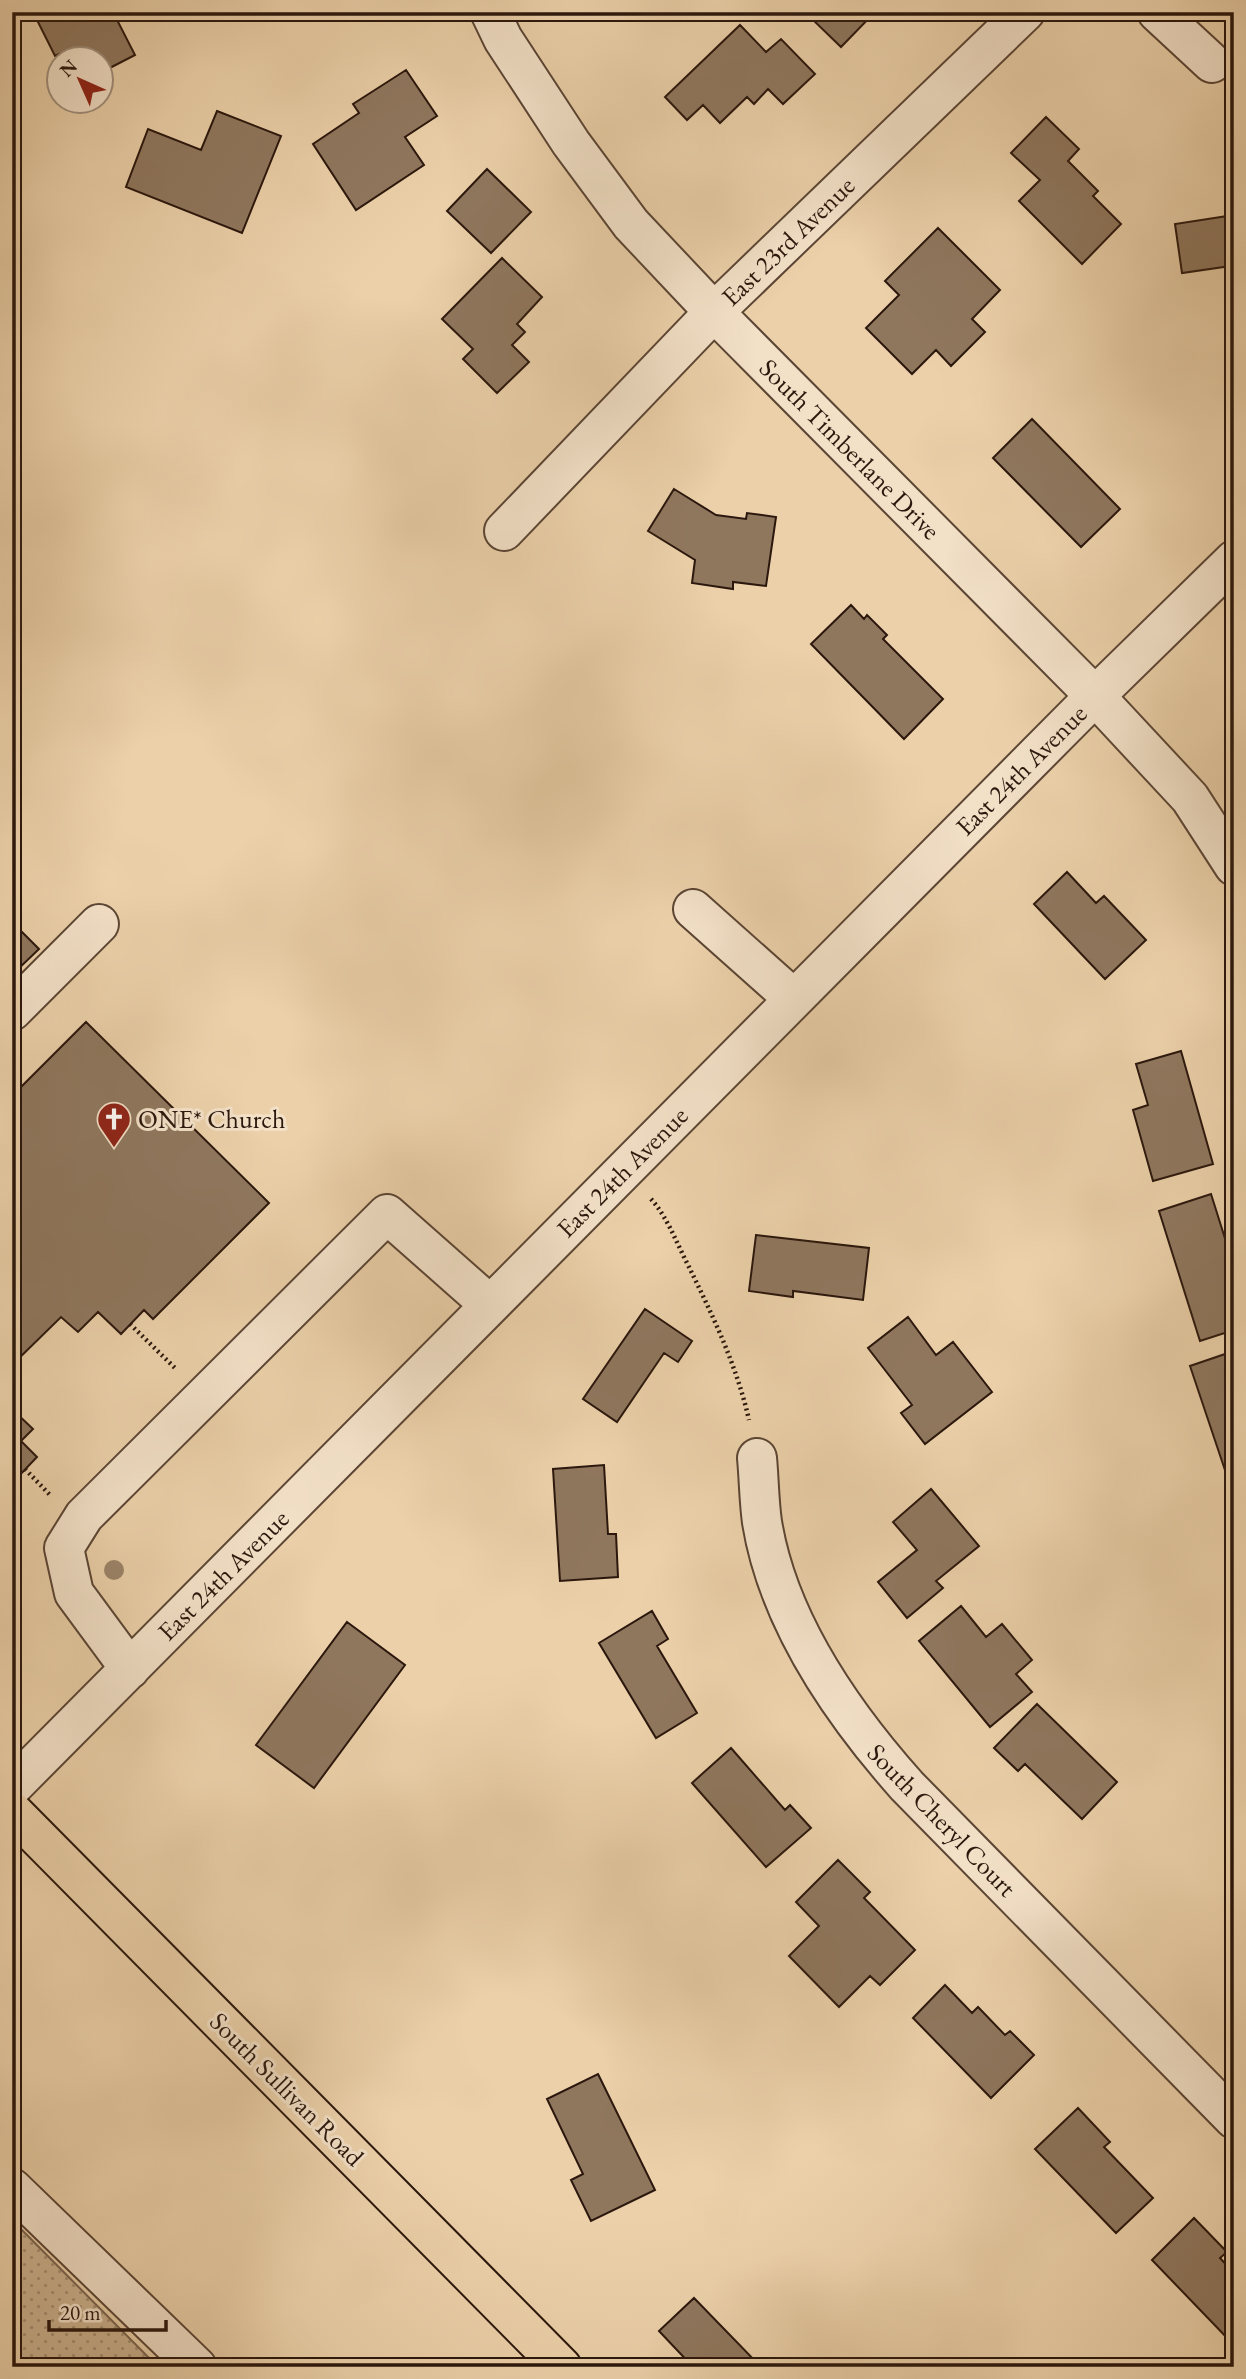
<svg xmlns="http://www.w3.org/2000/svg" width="1246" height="2379" font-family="'EB Garamond',serif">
<defs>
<pattern id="grass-dots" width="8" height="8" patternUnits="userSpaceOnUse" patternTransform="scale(1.75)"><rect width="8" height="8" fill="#cab18e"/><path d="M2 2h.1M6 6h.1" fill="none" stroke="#a48f72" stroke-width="1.8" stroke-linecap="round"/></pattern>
</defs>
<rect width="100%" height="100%" fill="#ebd0a9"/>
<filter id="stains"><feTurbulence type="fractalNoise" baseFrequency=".00286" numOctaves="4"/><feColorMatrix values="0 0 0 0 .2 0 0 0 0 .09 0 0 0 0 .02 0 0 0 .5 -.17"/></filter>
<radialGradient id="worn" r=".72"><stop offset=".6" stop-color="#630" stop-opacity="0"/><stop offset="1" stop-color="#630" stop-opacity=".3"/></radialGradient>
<path fill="url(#grass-dots)" stroke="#7a644e" stroke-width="2" d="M12,2220l146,147h-146z"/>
<path fill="#8f775e" stroke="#2b170d" stroke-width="2" d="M33,12h80l22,43 -33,17v-12h-38l-3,-7 -6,3z
M816,12h59l-34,35 -30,-29z
M740,25l26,27 15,-13 34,35 -32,30 -15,-15 -14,15 -7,-7 -27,26 -17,-18 -16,15 -22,-23z
M406,70l31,46 -32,21 19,28 -68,45 -43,-66 46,-31 -6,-9z
M217,111l64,25 -39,97 -116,-46 22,-58 53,21z
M1046,117l33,32 -11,12 30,30 -5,5 28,28 -39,40 -63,-63 21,-21 -29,-27z
M487,169l44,43 -40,41 -44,-42z
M1234,215v72l-3,-21 -49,7 -7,-49z
M938,228l62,62 -28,29 13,13 -34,34 -15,-16 -24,24 -46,-46 33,-33 -14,-14z
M502,258l40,39 -25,27 8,8 -13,13 17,17 -32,31 -34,-34 10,-10 -31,-30z
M1032,419l88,90 -39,38 -88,-89z
M674,489l42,26 30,4 1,-6 29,4 -10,69 -33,-4v7l-41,-6 3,-23 -47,-29z
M851,605l13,14 3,-4 20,20 -4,4 60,60 -39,40 -93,-95z
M1067,872l29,31 8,-7 42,44 -41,39 -71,-75z
M12,922l27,27 -27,26z
M86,1022l183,181 -116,116 -9,-9 -23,24 -23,-22 -20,20 -17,-15 -49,48v-269z
M1181,1051l32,113 -60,17 -20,-71 15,-5 -12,-41z
M1211,1194l23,73v63l-34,11 -41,-130z
M756,1235l113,13 -6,52 -70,-9v6l-44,-6z
M645,1309l47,32 -14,21 -14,-9 -47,69 -34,-23z
M908,1317l28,38 17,-13 39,50 -67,52 -24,-31 11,-8 -44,-57z
M1234,1351v146l-44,-131z
M12,1409l21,20 -12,12 16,16 -22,23 -3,-3z
M604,1465l4,69h8l2,43 -58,4 -7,-112z
M931,1489l48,57 -43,35 7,7 -36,30 -29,-36 39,-32 -24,-28z
M961,1606l25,31 16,-13 30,36 -16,14 16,18 -42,35 -71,-86z
M652,1611l16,28 -11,7 40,67 -41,25 -57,-95z
M347,1622l58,43 -91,123 -58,-43z
M1037,1704l80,78 -35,37 -57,-55 -7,7 -24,-23z
M731,1748l54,62 5,-5 21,23 -45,39 -74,-84z
M838,1860l32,32 -6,6 51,52 -35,35 -10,-9 -31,31 -50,-51 30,-30 -23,-24z
M945,1985l27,28 6,-6 27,28 5,-4 24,24 -43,43 -78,-80z
M598,2074l57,116 -64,31 -20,-41 12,-6 -36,-75z
M1078,2108l32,34 -6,5 49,51 -37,35 -81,-84z
M1194,2218l33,34 -7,6 14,15 -2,70 -80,-83z
M694,2298l67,69h-68l-34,-36z"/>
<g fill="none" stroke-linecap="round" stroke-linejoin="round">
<g stroke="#5b4534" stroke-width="42">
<path id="minor" d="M490,12l13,27 68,104 60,81 83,88 381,384 95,102 44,68
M1157,12l55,51
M504,531l210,-219 311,-300
M693,909l101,90
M12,1011l87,-87
M757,1458c2,21 2,43 5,64 16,99 80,191 145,264l327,333
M130,1669l-56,-76 -10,-45 20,-32 303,-302 103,91
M12,1787l1083,-1091 139,-136
M12,2188l185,179"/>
</g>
<g stroke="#2b170d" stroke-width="42">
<path id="major" d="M12,1811l550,556"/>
</g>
<path stroke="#2b170d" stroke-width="4.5" stroke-dasharray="2 3.5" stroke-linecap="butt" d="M651,1199c17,19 25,43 37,66 24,49 49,101 61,155
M130,1324l46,45
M25,1469l26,27"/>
<use href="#minor" stroke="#f2e0c7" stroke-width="38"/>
<use href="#major" stroke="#ebd0a9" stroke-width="38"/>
</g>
<circle fill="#9c8469" cx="114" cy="1570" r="10"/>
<defs>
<g id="church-pin" transform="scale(1.75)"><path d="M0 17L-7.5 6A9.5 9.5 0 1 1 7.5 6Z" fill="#8f2418" stroke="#f2e0c7"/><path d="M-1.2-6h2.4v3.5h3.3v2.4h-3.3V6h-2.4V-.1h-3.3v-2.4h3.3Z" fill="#fff"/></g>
</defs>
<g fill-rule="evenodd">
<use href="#church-pin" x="114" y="1119"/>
</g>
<g text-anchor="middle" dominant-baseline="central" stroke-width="6" stroke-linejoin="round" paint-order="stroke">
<g font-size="26" fill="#2b170d" stroke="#f2e0c7">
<text transform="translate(788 241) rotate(-44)">East 23rd Avenue</text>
<text transform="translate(850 449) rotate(45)">South Timberlane Drive</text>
<text transform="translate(1021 770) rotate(-45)">East 24th Avenue</text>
<text transform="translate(622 1172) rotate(-45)">East 24th Avenue</text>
<text transform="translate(223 1575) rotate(-45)">East 24th Avenue</text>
<text transform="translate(942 1820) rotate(46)">South Cheryl Court</text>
<text transform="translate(287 2089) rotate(45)">South Sullivan Road</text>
</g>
<g font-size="26" fill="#2b170d" stroke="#f2e0c7" text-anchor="start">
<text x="138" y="1119">ONE* Church</text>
</g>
</g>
<rect width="1246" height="2379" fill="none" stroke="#ebd0a9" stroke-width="42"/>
<rect x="14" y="14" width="1218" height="2351" fill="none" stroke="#2b170d" stroke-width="3.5"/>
<rect x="21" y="21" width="1204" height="2337" fill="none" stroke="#2b170d" stroke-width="2"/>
<g transform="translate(80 80) rotate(315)"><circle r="33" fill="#f2e0c7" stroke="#a2907d" stroke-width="2"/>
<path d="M0-5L12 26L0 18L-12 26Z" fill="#8f2418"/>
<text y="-10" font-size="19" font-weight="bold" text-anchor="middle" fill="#2b170d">N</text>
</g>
<path d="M49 2320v10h117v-10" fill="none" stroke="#2b170d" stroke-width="3.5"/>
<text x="60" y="2320" font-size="21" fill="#2b170d" stroke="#f2e0c7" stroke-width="5" paint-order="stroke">20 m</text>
<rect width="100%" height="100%" filter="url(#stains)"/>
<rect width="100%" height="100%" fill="url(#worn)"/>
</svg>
